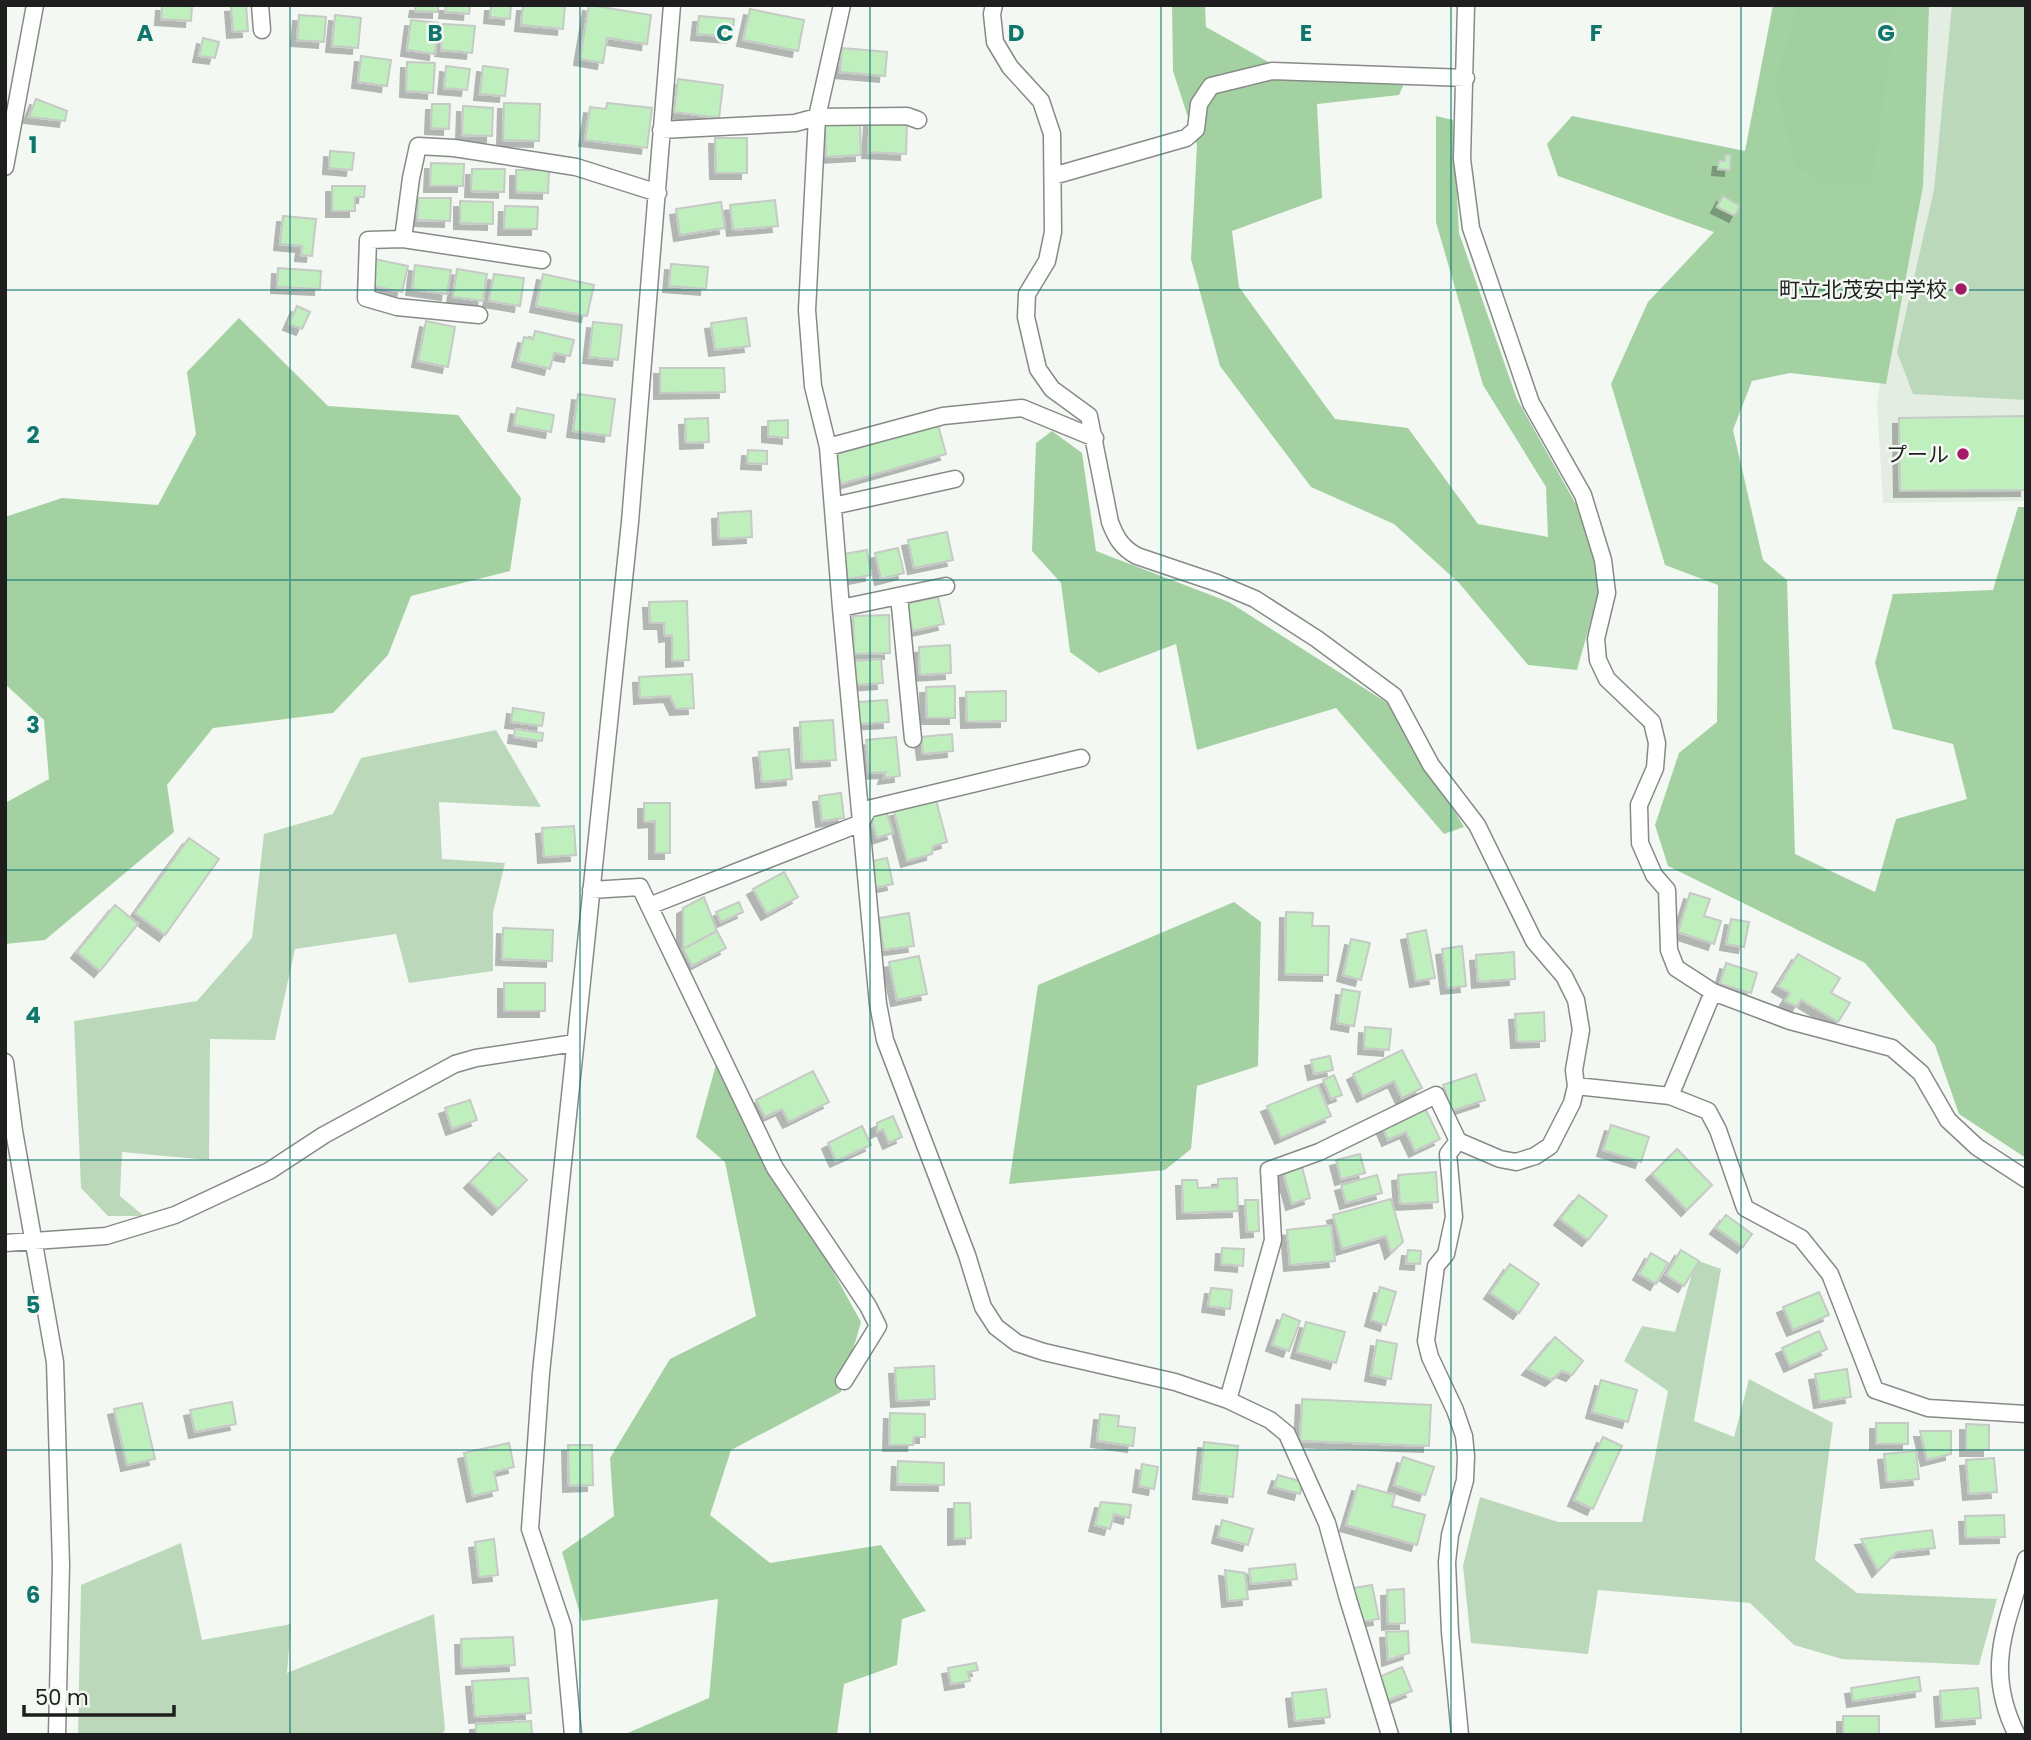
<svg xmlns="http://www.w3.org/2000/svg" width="2031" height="1740" font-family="Poppins,'Noto Sans JP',sans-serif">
<defs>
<filter id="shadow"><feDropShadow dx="-6" dy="6" stdDeviation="0" flood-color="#0004"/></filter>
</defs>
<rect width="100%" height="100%" fill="#f3f8f3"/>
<path fill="#e3ede2" d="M1923,5h103v496l-143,2 -6,-100 38,-229z"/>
<path fill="#bcd8ba" d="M1952,5h74v395l-113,-6 -16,-42 37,-162z
M496,730l45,77 -102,-5 3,57 63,4 -12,50v58l-84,12 -13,-49 -101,15 -20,91 -65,-1 -1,121 -87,-8 -2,44 24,20h-36l-27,-28 -7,-167 123,-20 55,-63 12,-104 69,-20 28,-56z
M1696,1260l25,9 -27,152 40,16 15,-58 84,44 -18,137 42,33 140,6 -18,66 -137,-6 -48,-14 -44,-42 -152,-13 -10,64 -117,-11 -8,-77 17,-69 78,25h84l26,-131 -44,-30 18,-35 33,6z
M181,1543l21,97 89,-16 -4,49 147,-59 11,115 -3,6h-364l3,-150z"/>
<path fill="#a4d1a2" d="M1172,5h33l1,22 66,37 139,4 -12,27 -82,9 5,94 -90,33 7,56 96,132 73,9 70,96 70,13 -2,-50 -63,-102 -47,-163v-106l17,4 6,113 58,166 65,116 19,69 -24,86 -49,-5 -69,-82 -65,-59 -83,-37 -91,-121 -29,-107 6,-114 -24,-74z
M1773,5h156l-6,181 -37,198 -96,-11 -38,8 -19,49 30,130 24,20 8,274 80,38 21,-73 71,-20 -14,-55 -60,-15 -18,-66 18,-69 100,-4 25,-83h8v651l-67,-44 -24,-69 -70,-82 -197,-97 -13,-41 24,-72 38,-31 1,-137 -53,-20 -54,-181 37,-82 66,-70 -156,-56 -11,-32 25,-28 173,35z
M239,318l89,88 130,9 63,83 -11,73 -99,25 -23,59 -55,58 -120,15 -46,57 7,47 -129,108 -40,4v-141l44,-24 -5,-59 -39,-36v-167l57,-19 96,7 38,-71 -9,-62z
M1052,431l30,22 14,98 133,51 163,104 72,121 -20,7 -108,-126 -139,42 -21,-106 -77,29 -29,-21 -9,-69 -29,-32 4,-108z
M1234,902l27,20 -3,144 -61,20 -6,63 -26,21 -156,14 29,-199z
M717,1061l144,261 -20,70 -110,58 -21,65 60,48 111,-18 45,66 -24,8 -5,46 -53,19 -7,51h-214l86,-37 9,-99 -136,22 -20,-69 52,-36 -4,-58 60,-99 86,-43 -31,-154 -29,-25z"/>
<path fill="#a1cfa0" d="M1797,5h100l-25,180 -44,1 -33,-21 -20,-80z"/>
<path fill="#c0efbe" stroke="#c6cac6" stroke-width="2" filter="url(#shadow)" d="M162,5h30l-1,16 -30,-2z
M246,5l2,26 -15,1 -2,-26z
M416,5h22v7l-23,-1z
M446,5h24l-1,9 -24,-2z
M491,5h20l-1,14 -20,-2z
M523,5h42l-2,24 -42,-4z
M589,5l62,10 -4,29 -40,-6 -4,25 -23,-4z
M750,9l54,11 -6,31 -55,-11z
M299,15l27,2 -2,25 -27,-2z
M335,15l26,3 -3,30 -26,-2z
M699,16l35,3 -2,18 -35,-3z
M411,20l27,3 -3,31 -28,-4z
M443,24l32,2 -3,27 -31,-3z
M203,38l16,4 -4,16 -16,-2z
M842,48l45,4 -2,24 -45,-4z
M361,56l30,4 -4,26 -29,-4z
M407,62l28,1 -2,30 -27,-2z
M446,66l24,3 -3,21 -23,-2z
M483,66l25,3 -3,27 -25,-2z
M678,79l45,6 -4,33 -45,-6z
M36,99l31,12 -2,10 -36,-4z
M504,103l36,1 -1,37 -36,-1z
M607,103l45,5 -5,40 -62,-8 5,-33 16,2z
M432,104h18l-1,25 -18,-1z
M463,106l30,2 -1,28 -30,-1z
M860,121l1,34 -35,2 -1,-35z
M870,121l37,2 -1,31 -38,-2z
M715,138h32v35h-31z
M330,151l24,2 -2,17 -23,-2z
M1725,155h6l-1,15 -12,-1 1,-8h6z
M431,163l33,1 -1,22h-33z
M472,169h33l-1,23 -33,-1z
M516,170h33l-1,23 -32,-1z
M332,186h33l-1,11h-9v14h-23z
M1723,196l17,10 -5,10 -18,-9z
M418,198h33l-1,23 -33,-1z
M775,200l3,26 -45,4 -3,-25z
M460,201l33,1v22l-33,-1z
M721,202l4,26 -45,7 -4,-26z
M505,206l33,1 -1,22h-33z
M283,216l33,3 -4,37 -11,-1 1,-9 -22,-2z
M374,259l34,7 -6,26 -33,-7z
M671,264l37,3 -2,22 -37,-3z
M415,265l36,5 -4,24 -35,-5z
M278,268l43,3 -1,18 -43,-2z
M457,269l30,5 -4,27 -30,-4z
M494,274l30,4 -4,28 -31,-5z
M543,274l51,11 -7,31 -51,-10z
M297,306l13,6 -8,17 -13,-5z
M746,318l4,28 -35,4 -4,-27z
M426,321l29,6 -7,40 -30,-6z
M593,322l29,3 -4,35 -29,-3z
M535,331l39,9 -4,16 -16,-3 -4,16 -32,-8 6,-24 9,2z
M660,368h64l1,24 -65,1z
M578,394l37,5 -5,37 -37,-5z
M517,408l37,7 -3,17 -37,-7z
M2026,416v74l-126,1 -1,-73z
M708,418l1,24 -23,1 -1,-24z
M788,420v18l-20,-2v-15z
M938,425l8,29 -105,30 -8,-29z
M748,450l19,1v13l-20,-1z
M751,511l1,26 -33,2 -1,-26z
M947,532l6,28 -39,8 -6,-28z
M898,548l6,25 -23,6 -6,-26z
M867,550l4,25 -23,4 -4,-25z
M938,597l6,27 -31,7 -7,-27z
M687,601l2,59 -17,1v-26l-7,1 -1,-13h-14l-1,-21z
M889,615l1,38 -36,1 -1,-38z
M950,645l1,28 -31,2 -1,-28z
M881,659l2,24 -27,2 -1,-24z
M692,674l2,34 -18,1 -6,-13 -30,2 -1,-21z
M955,686v32h-28l-1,-31z
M1006,691v30l-39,1 -1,-30z
M887,700l2,22 -30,2 -1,-22z
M513,708l31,5 -2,13 -31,-4z
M833,720l3,40 -34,2 -2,-40z
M515,729l28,4 -1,8 -28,-4z
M952,734l1,17 -30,3 -2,-17z
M896,737l4,39 -16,2 2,-6 -17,1 -3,-33z
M789,749l3,30 -30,3 -3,-30z
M841,793l3,25 -22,3 -3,-25z
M936,800l11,42 -14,4 -1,8 -25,7 -13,-50z
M644,803h26v50h-15v-32l-11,1z
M886,810l7,23 -16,5 -7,-23z
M574,826l2,29 -32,2 -2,-29z
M189,838l30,21 -54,76 -30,-22z
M887,858l6,26 -19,4 -6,-26z
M784,872l14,25 -31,17 -14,-25z
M1690,893l20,6 -6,17 17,5 -7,23 -36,-12z
M704,897l13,34 -34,18v-41z
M739,902l4,10 -22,10 -5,-10z
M115,905l23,19 -38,47 -23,-19z
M1286,912l27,1 -1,13h17l-1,49 -43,-1z
M909,913l5,33 -30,4 -5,-32z
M1731,919l18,3 -5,25 -18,-3z
M503,928l50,2 -1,31 -50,-2z
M1426,930l9,48 -19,3 -9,-47z
M717,931l9,17 -34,18 -9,-17z
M1351,939l19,4 -9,37 -18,-5z
M1462,946l4,40 -19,2 -5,-39z
M1514,952l1,27 -37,3 -2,-27z
M1798,954l42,24 -9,15 19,10 -12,19 -37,-22 -4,7 -12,-6 5,-8 -12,-7z
M919,956l8,38 -30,6 -8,-38z
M1726,963l31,10 -6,20 -31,-9z
M504,983h41v28h-41z
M1342,989l18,3 -6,34 -17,-3z
M1544,1012l1,29 -28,1 -2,-28z
M1365,1027l26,2 -2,21 -25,-2z
M1402,1050l20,38 -20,10 -8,-17 -31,15 -10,-22z
M1330,1056l3,14 -19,4 -3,-14z
M813,1071l16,31 -40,20 -7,-13 -17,8 -9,-17z
M1476,1074l9,26 -33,11 -9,-26z
M1334,1075l8,20 -11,4 -8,-19z
M1318,1085l13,31 -50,22 -14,-32z
M470,1100l7,20 -25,9 -7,-21z
M1424,1106l16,33 -25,12 -9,-19 -18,8 -6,-14z
M893,1116l9,21 -13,6 -6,-14 -6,3v-9z
M1611,1125l38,12 -8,25 -38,-12z
M862,1126l9,19 -35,16 -8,-18z
M1677,1149l35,36 -25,25 -35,-36z
M499,1153l28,27 -29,29 -28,-27z
M1360,1154l5,19 -24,6 -5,-19z
M1302,1167l8,31 -18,6 -9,-32z
M1436,1172l2,30 -38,2 -2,-29z
M1377,1175l5,18 -36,10 -5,-18z
M1237,1178l1,33 -55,2 -1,-33h15l1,8 20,-1v-8z
M1579,1195l28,21 -19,24 -28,-21z
M1391,1199l12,43 -12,11 -5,-17 -44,13 -9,-34z
M1245,1200h13l1,31 -12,1z
M1726,1215l26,19 -9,13 -27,-19z
M1331,1225l4,36 -45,4 -3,-35z
M1222,1248l22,1 -1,17 -22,-2z
M1408,1250l13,1 -1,13 -14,-1z
M1681,1250l18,11 -15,25 -18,-11z
M1651,1253l17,10 -12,21 -17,-10z
M1510,1264l29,20 -20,29 -29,-20z
M1380,1287l16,5 -10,33 -15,-5z
M1211,1288l21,2 -2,19 -22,-3z
M1819,1292l10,23 -36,15 -10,-23z
M1283,1314l17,7 -11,30 -17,-6z
M1306,1322l39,10 -9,31 -39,-11z
M1819,1331l8,18 -37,17 -8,-18z
M1555,1337l28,24 -11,14 -10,-4 -11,9 -23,-11z
M1377,1340l20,4 -6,35 -20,-4z
M934,1366l1,33 -38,2 -2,-33z
M1847,1369l4,28 -31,5 -5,-28z
M1601,1380l36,10 -9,32 -36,-10z
M1302,1399l129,6 -2,41 -129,-5z
M232,1402l4,22 -41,8 -5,-22z
M142,1403l13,56 -28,6 -13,-56z
M890,1413l35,1v23h-11l-1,8h-24z
M1100,1414l19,2 -1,10 17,2 -2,18 -36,-5z
M1876,1423h32v21h-32z
M1966,1424l23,1v25h-23z
M1920,1431h31v23l-24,6z
M1603,1437l19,9 -29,63 -19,-9z
M1204,1442l34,4 -5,51 -34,-4z
M509,1443l5,24 -20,5 4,18 -25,6 -9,-43z
M568,1445h24l1,40 -24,1z
M1916,1451l3,28 -32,3 -3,-28z
M1403,1457l31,10 -9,28 -31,-10z
M1994,1458l3,34 -28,2 -3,-34z
M898,1461l46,2v22l-47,-1z
M1142,1464l16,3 -4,22 -15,-3z
M1278,1475l25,7 -3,12 -26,-7z
M1358,1485l37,10 -3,11 33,9 -8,30 -71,-20z
M1101,1502l30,3 -2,13 -15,-4 -4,15 -15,-4z
M954,1503h16l1,35 -17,1z
M2004,1515l1,22 -39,1 -1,-22z
M1222,1520l31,9 -5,16 -30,-8z
M1932,1530l3,18 -38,4 -19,19 -17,-32z
M494,1539l4,36 -19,2 -4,-35z
M1295,1564l2,15 -46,5 -2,-15z
M1225,1570l20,3 3,26 -20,2z
M1372,1585l7,34 -20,3 -6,-34z
M1404,1589l1,34 -17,1 -1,-34z
M1408,1631l1,22 -21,7 -2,-28z
M513,1637l2,28 -53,3 -1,-29z
M976,1663l2,7 -10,2 2,9 -19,3 -3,-16z
M1402,1667l10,24 -25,10 -10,-23z
M1919,1677l2,14 -68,10 -2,-13z
M528,1678l3,35 -56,4 -3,-36z
M1978,1688l3,30 -39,3 -2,-30z
M1326,1689l4,28 -35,4 -3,-28z
M1843,1716h36v19h-36z
M531,1721l1,14h-56v-11z"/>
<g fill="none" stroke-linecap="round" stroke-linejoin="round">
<g stroke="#878b87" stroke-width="19">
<path id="minor" d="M260,5l2,25
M842,5l-25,112 -10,193 6,76 15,61 13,161 37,396 7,36 82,215 16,52 13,20 21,16 27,9 131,30 53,18 42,20 17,14 40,89 21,76 42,136
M994,5l-2,9 3,28 15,25 31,34 11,33 1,98 -6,29 -20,33 -1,23 12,52 14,20 37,27 21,106c6,16 12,26 27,34l80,27 38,16 62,40 77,57 37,69 46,60 57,116 30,35 12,24 5,30 -7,40 2,16 -4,17 -22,43 -15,10 -19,6 -16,-3 -42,-18 -10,13 6,63 -8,37 -10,12 -10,75 4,16 25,53 9,26 2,20 -1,24 -15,55 -3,27 3,70 10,103
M1466,5l-4,154 9,69 60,175 52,92 20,65 4,33 -11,46 2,21 9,19 45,43 5,21 -2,25 -16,37 1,38 14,32 13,15 2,60 7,18 37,24 77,29 102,27 29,25 27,47 29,27 49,32
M661,130l134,-7 22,-6 90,-1 11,4
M5,167l30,-162
M1053,176l133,-38 10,-9 3,-25 12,-18 61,-15 194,7
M403,239l8,-61 7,-32 36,2 122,19 82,26
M479,315l-82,-8 -31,-9 2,-58 35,-1 139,21
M828,447l115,-31 79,-8 73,30
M833,506l122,-27
M899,596l14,143
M841,608l105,-22
M591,890l49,-3 135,281 93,138 10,20 -34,55
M649,906l212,-83 7,-14 213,-51
M1713,992l-43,104 38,15 10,19 27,78 56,30 29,36 45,116 53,18 98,6
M5,1062l9,69 41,231 6,203 -4,170
M1576,1086l94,10
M5,1243l101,-7 69,-21 94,-44 55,-36 131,-71 21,-6 99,-15
M1228,1400l45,-160 -4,-70 50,-18 117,-57 22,46
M573,1735l-10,-108 -33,-98 11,-156 89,-851 42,-517
M2017,1735c-34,-67 -10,-110 9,-176"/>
</g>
<use href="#minor" stroke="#fff" stroke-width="16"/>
</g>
<path fill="none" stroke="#0f766e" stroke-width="2" stroke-opacity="0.55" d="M290,5v1730M580,5v1730M870,5v1730M1161,5v1730M1451,5v1730M1741,5v1730M5,290h2021M5,580h2021M5,870h2021M5,1160h2021M5,1450h2021"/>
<g fill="#a31b65" stroke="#f3f8f3" stroke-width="2.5">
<circle cx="1961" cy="289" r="7"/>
<circle cx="1963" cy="454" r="7"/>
</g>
<g text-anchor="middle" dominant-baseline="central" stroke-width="5" stroke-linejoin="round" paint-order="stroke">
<g font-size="21" fill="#1d1e1d" stroke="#f3f8f3" text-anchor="end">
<text x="1947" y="289">町立北茂安中学校</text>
<text x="1949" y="454">プール</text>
</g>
</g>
<g font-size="23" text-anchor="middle" font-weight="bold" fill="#0f766e" stroke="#f3f8f3" stroke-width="5" stroke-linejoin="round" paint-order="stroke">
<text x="145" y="41">A</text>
<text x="435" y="41">B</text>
<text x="725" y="41">C</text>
<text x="1016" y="41">D</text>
<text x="1306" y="41">E</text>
<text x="1596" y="41">F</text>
<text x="1886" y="41">G</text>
<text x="33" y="153">1</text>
<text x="33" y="443">2</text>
<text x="33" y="733">3</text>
<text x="33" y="1023">4</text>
<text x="33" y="1313">5</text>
<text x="33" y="1603">6</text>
</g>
<rect width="2031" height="1740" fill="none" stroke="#1d1e1d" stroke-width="14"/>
<path d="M24 1705v10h150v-10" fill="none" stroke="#1d1e1d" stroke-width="3.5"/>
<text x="35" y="1705" font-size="21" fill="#1d1e1d" stroke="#f3f8f3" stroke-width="5" paint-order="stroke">50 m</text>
</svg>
